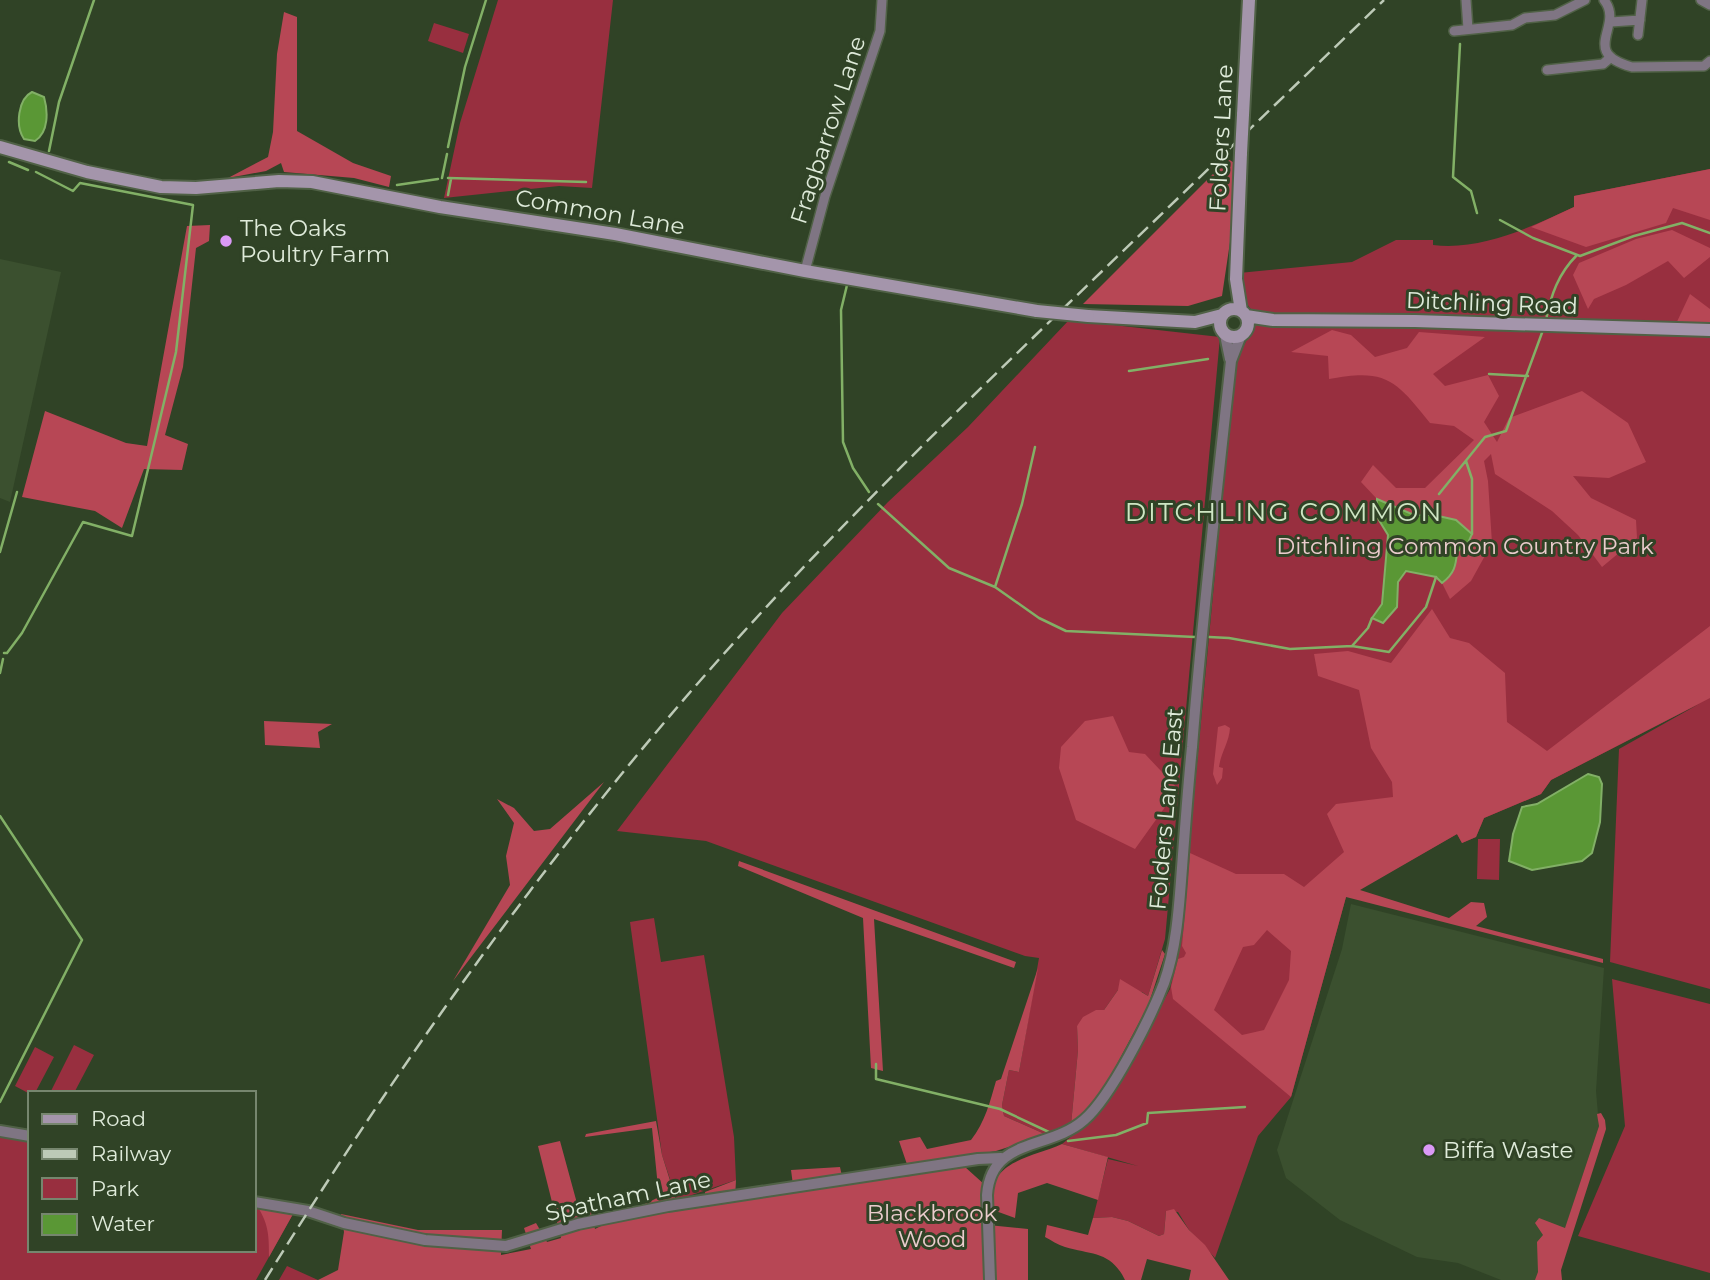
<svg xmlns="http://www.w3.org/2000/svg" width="1710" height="1280" font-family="Montserrat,sans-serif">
<rect width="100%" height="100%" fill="#304326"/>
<path fill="#3b502f" d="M0,259l61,13 -51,230 -10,-4z
M1351,904l253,64 -8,123 3,35 -34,103 -13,51h-51l-43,-17 -41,-6 -77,-37 -54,-42 -9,-28 65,-201z"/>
<path fill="#982f3f" d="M498,0h115l-21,188 -33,-2 -115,12 16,-75z
M434,23l35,11 -6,19 -35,-12z
M1710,169v820l-100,-27 9,-213 80,-45 -148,76 -10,14 -57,24 -8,19 -14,6 -5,-9 -111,63 -55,200 -33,39 -43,122 -26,-28 -11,-18 -12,-1 -2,23 -5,2 -31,-15 -16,-4 -19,1 15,-59 30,7 -76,-22 27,-22 35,-48 46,-85 10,-46 55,-581 17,-32 1,-18 -9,-12 -5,-27 113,-11 44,-22h37v5c48,6 98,-18 141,-38v-11z
M1069,320l151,17 -55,602 -17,57 -6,-4 -24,-2 -14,20 -27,16 1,24 -7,75 -24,10 -43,-19 -2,-11 7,-35 10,2 20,-114 -14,-2 -319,-115 -89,-10 165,-218 106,-111 80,-75z
M1478,839h22l-1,41 -22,-1z
M654,918l7,44 43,-7 30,182 2,43 -59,20 -15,-45 -32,-233z
M1612,979l98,25v269l-132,-37 47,-110z
M74,1045l20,10 -20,38h-24z
M35,1047l19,10 -19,36 -5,1 -15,-8z
M0,1136l30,2v112h224v-46l39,10 -37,66h-256z
M287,1266l31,14h-39z"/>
<path fill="#b74755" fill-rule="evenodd" d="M284,12l13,5v114l56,32 38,13 -2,11 -35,-9 -70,-6 -3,-9 -15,8 -38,7 40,-21 5,-25 4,-78z
M1228,159l8,5 -3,58 -11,74 -34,10 -105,-2z
M1710,169v51l-37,-12 -7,15 -80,24 -55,-20 43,-20v-11z
M210,225l-1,16 -13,7 -13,119 -18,68 23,9 -6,26 -38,-1 -22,59 -27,-17 -73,-14 23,-86 81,32 21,3 40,-220z
M1672,230l38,18v9l-26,21 -16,-17 -42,24 -32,14 -6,10 -15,-34 6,-12 57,-24z
M1690,294l20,15v17h-35z
M1332,330l19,5 24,22 32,-9 12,-16 66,5 -52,37 12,12 43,-11 11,21 -15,26 13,20 12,-24 73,-27 46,32 18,39 -37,16 -36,-2 18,22 45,22 1,18 -35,29 -24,-32 -26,-24 -57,-37 -4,-20 -7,7 4,20 4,62 -21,38 -21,18 -8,-16c12,-9 14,-17 15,-31l11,-9 -34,-28h-20l-37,-16 -16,-17 12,-17 23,23h29l49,-48 -20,-14 -24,-3c-34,-43 -44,-55 -101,-44l-1,-23 -37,-4z
M1432,609l18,29 19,5 36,30 2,49 40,29 163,-125v72l-159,82 -10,14 -57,24 -8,19 -14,6 -5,-9 -97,56 89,28 22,-16 13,1 3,14 -11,9 127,33v4l-257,-66 -55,200 -118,-98 -2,-12 7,-28 6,-2 2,-4 -4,-7 8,-93 46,21h48l20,13 40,-35 -17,-38 9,-10 57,-7 -1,-15 -21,-34 -12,-58 -41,-14 -4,-22 34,-3 43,12zM1267,930l24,21 -2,29 -25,50 -22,5 -28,-25 29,-63 11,-2z
M1113,716l16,36 16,2 33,35 -43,60 -59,-29 -17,-52 2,-21 24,-26z
M264,721l68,3 -14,8 2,16 -55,-3z
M1225,725l5,3c-1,15 -9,24 -11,39l4,1 -1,10 -5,7 -4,-11 5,-47z
M604,782l-151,199 57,-96 -4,-29 8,-33 -17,-24 17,9 20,23 16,-2z
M739,861l277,101 -2,6 -140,-49 9,152 -12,-3 -8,-150 -125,-52z
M1162,950l3,4 -17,52 -47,88 -10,15 -20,16 7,-75 -1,-24 6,-9 13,-7h8l14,-20 2,-11 28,17z
M1038,968l-19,104 -10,-2 -7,35 2,11 43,19 -51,16 -41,7 30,27 3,40 40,4v51h-710l20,-10 6,-38 -3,-18 77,16h84l-1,25 30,-6 -7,-21 12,-5 11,19 14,-4 -23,-92 22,-5 18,66 12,1 5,21 64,-32 -7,-69 -67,9 1,-3 70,-13 6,34 17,54 27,-3 -1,-14 31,-12 -1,19 58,-14 -2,-15 49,-3 3,14 68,-5 -12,-35 21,-4 7,12 44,-9c14,-18 19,-38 25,-59l5,-2z
M1601,1113l4,7 1,9 -45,141 1,10h-27l3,-8 -1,-30 6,-7 -8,-12 4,-5 26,10 34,-102 -2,-12z
M1062,1144l46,13 -10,43 -51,-17 -29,10 -3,25 -22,-8c-9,-49 35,-51 69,-66z
M257,1206l36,8 -24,43c0,-20 0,-33 -12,-51z
M1174,1209l15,21 16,15 24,35h-40l2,-10 -44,-11 -6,21h-16c-14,-29 -33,-25 -60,-33 -7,-2 -14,-7 -20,-10l2,-12 41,10 5,-17 19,-1 16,4 31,15 5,-2 2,-23z"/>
<path fill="#5a9735" stroke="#82b066" stroke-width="2" d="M32,92l12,5c4,14 5,35 -9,44l-11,-2c-9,-13 -6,-40 8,-47z
M1377,499l37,16h20l22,5 16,14 -4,9 -11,9c-1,14 -3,22 -15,31l-6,-6 -30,-6 -8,11 -1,25 -14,16 -11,-5 10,-14 6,-69 -11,-18z
M1588,774l11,3 3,7 -2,38 -8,31 -10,8 -50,9 -23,-9 4,-27 9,-27 15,-3z"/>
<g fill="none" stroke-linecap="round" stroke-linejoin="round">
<path stroke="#82b066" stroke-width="2.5" d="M1460,44l-7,133 18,14 6,22
M448,147l17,-80 21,-67
M49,151l10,-49 35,-102
M9,162l19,8
M442,178l5,-24
M448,178l138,4
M397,185l41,-6
M448,195l3,-16
M1500,220l33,18 47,18 54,-20 48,-13 28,10
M848,281l-7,29 2,132 10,26 16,24
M1546,320c5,-25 12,-46 31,-65
M1129,371l79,-12
M1489,374l39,2
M1466,461l6,18v55
M1439,494l46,-57 21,-6 37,-101
M878,504l71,64 46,19 44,31 27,13 129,6
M0,552l17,-60
M995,587l27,-83 13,-57
M1209,637l20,1 61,11 62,-3 37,6 37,-45 10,-30
M1352,646l16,-18 4,-10
M4,653h3l15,-20 61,-111 49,14 44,-184 17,-147 -113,-22 -7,8 -37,-19
M0,673l3,-14
M0,816l82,124 -82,162
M876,1064v15l124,30 51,24
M1068,1141l48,-6 31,-12 1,-10 97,-6"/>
<g stroke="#506146" stroke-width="12">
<path id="minor" d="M1466,0l2,29
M1604,0c21,26 -26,52 28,67l72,-1 6,-5
M1701,0l9,5
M1611,22l29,-2
M1454,31l58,-6 13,-7 30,-3 30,-15
M1638,35l4,-35
M1547,70l56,-6 8,-7
M805,271l20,-75 55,-165 2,-31"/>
</g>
<g stroke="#506146" stroke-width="14">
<path id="tertiary" d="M1225,335l5,24
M0,1131l30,5
M254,1202l54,9 36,12 81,17 81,6 72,-22 90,-18 310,-47 23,-1
M990,1280l-3,-85c4,-58 63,-45 97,-75 27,-23 67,-103 80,-137 13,-37 15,-76 18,-115 3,-40 6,-81 10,-121 10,-129 25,-257 39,-386l10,-26"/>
</g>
<g stroke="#506146" stroke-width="16">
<path id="secondary" d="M1243,115l6,-115
M0,147l87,25 74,15 35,1 83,-7 33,1 128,25 175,27 190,37 232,40
M1220 323a14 14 0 1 1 28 0a14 14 0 1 1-28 0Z
M1241,311l-5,-32 5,-126
M1088,316l107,6 27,-7
M1246,316l27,4 142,1 295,9"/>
</g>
<use href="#minor" stroke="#7f7583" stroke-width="9"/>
<use href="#tertiary" stroke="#7f7583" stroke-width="10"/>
<use href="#secondary" stroke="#a495ab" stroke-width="12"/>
<path stroke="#bdcab7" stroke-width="2.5" stroke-dasharray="14 7" stroke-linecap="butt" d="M265,1280c128,-206 268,-406 427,-590 118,-136 247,-262 377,-387 105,-101 210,-202 315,-303"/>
<g stroke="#506146" stroke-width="16" stroke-linecap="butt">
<path id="secondary-bridge" d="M1241,153l2,-38
M1037,311l51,5"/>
</g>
<use href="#secondary-bridge" stroke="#a495ab" stroke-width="12"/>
</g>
<g fill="#db99f6" stroke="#304326" stroke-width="2.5">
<circle cx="226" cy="241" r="7"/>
<circle cx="1429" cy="1150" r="7"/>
</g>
<g text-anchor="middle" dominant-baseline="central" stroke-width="6" stroke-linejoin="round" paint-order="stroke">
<g font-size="23" fill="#dfebda" stroke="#304326">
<text transform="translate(828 130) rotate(-72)">Fragbarrow Lane</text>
<text transform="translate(1221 138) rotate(-87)">Folders Lane</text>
<text transform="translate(600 212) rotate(10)">Common Lane</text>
<text transform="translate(1492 303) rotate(2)">Ditchling Road</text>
<text transform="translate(1166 809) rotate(-85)">Folders Lane East</text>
<text transform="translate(628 1196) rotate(-12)">Spatham Lane</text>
</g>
<g font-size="23" fill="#dfebda" stroke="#304326" text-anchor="start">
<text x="240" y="228">The Oaks<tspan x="240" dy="26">Poultry Farm</tspan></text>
<text x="1443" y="1150">Biffa Waste</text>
</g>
<g font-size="23" fill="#ebcccd" stroke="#304326">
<text x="1465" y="546">Ditchling Common Country Park</text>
<text x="932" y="1213">Blackbrook<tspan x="932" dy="26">Wood</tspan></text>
</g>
<g font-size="26" letter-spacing="2" fill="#cfe6c4" stroke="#304326">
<text x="1284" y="512">DITCHLING COMMON</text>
</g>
</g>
<rect x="28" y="1091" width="228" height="161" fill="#304326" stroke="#76866e" stroke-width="2"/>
<rect x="42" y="1114" width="35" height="10" fill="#a495ab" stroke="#76866e" stroke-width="2"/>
<text x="91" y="1126" font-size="21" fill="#dfebda">Road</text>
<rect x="42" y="1149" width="35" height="10" fill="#bdcab7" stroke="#76866e" stroke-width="2"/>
<text x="91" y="1161" font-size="21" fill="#dfebda">Railway</text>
<rect x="42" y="1178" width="35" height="21" fill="#982f3f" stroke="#76866e" stroke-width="2"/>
<text x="91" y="1196" font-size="21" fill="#dfebda">Park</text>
<rect x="42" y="1214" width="35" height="21" fill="#5a9735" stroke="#76866e" stroke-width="2"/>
<text x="91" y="1231" font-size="21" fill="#dfebda">Water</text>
</svg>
